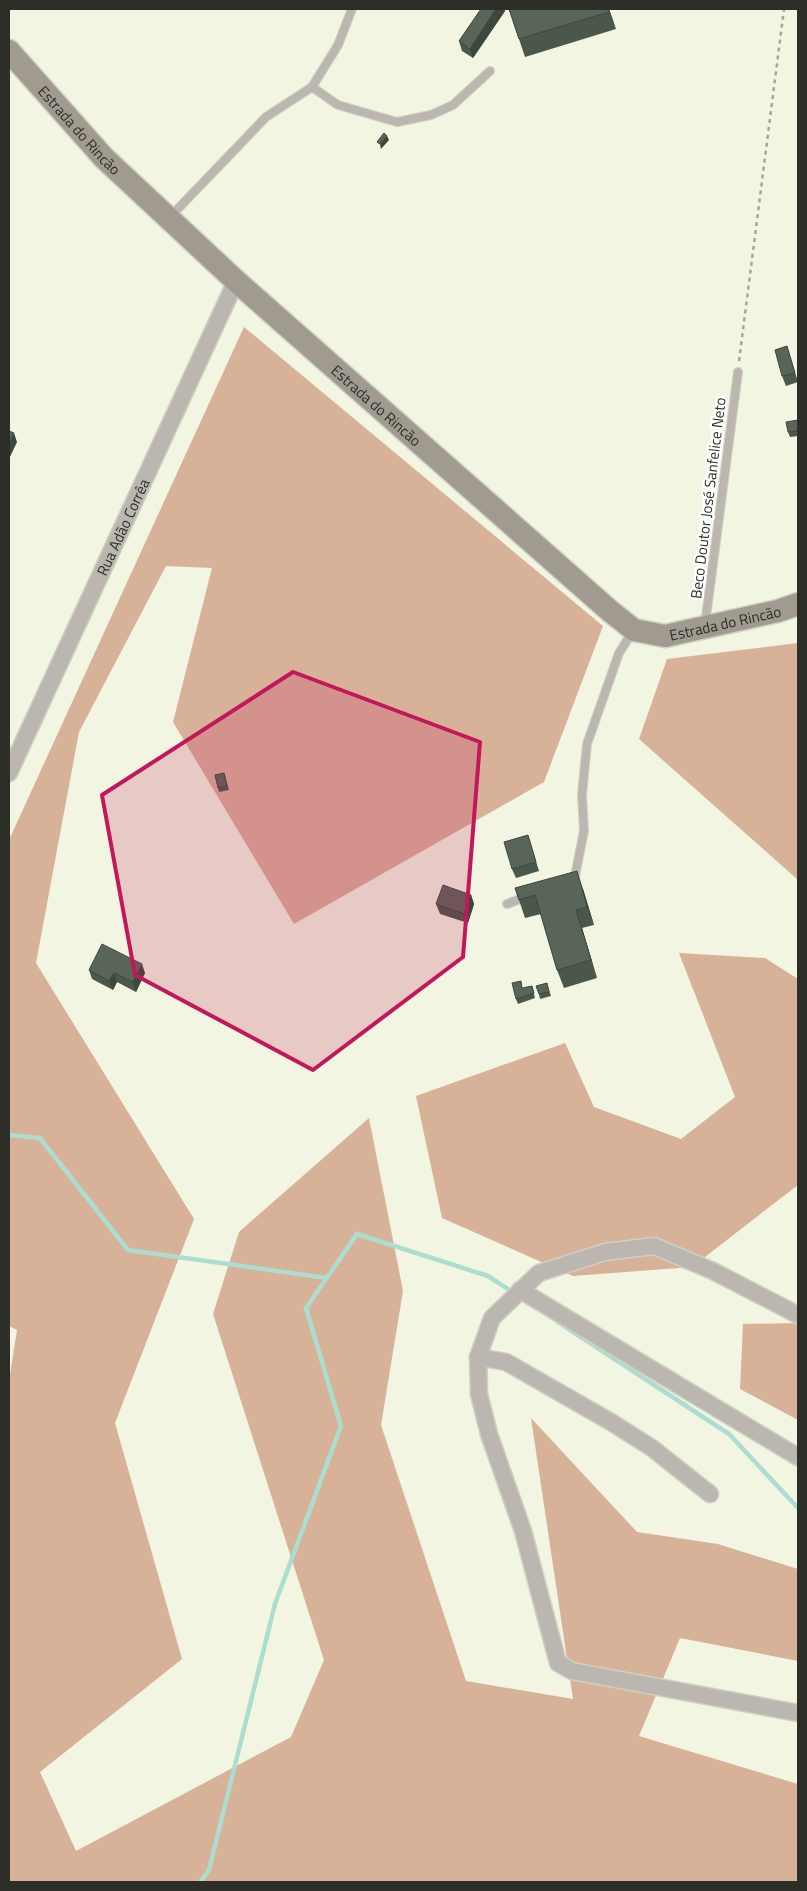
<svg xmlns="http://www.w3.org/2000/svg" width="807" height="1891" font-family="'Titillium Web',sans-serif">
<rect width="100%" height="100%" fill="#f1f5e2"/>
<path fill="#d8b199" d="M244,327l359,299 -59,156 -250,142 -121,-202 39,-154 -46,-2 -87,166 -43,231 158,256 -79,204 67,236 -142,113 36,79 215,-114 33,-77 -111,-346 26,-82 130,-114 34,173 -22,134 85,256 107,18 -42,-281 106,114 81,12 80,25v92l-118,-23 -41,98 159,48v98h-789v-501l8,-51 -8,-4v-486z
M798,643v237l-159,-141 28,-80z
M679,953l86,5 33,21v206l-106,82 -119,9 -131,-58 -26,-122 149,-53 29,64 87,32 54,-42z
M798,1323v97l-58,-31 3,-65z"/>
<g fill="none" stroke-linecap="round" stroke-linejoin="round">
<path stroke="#abded0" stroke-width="4.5" d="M9,1135l31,3 88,112 199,28
M558,1322l171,112 69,74
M200,1882l9,-12 66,-266 66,-178 -35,-118 51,-74 131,42 26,17"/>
<g stroke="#ced1c0" stroke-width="10">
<path id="lane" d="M312,87l26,-42 14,-36
M171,216l95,-99 46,-30 26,18 59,17 34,-7 22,-10 37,-34
M705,625l33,-253
M570,878l5,-2 9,-45 -2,-36 5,-51 32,-91 14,-22
M507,904l20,-8"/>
</g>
<g stroke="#ced1c0" stroke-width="19">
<g id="street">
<path id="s1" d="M9,773l227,-492"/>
<path d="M520,1290l278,167"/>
<path d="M798,1315l-85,-44 -59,-25 -49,6 -66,21 -47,45 -14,39 1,37 10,40 34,97 35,132 14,8 226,42"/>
<path d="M478,1357l28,5 105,60 41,26 58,46"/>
</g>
</g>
<g stroke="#ced1c0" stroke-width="25">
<g id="secondary">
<path id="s2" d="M9,51l95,107 132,123 374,330 24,19 31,6 113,-25 20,-7"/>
</g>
</g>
<path stroke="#a3a698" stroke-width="2.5" stroke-dasharray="4 4" stroke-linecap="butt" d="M739,361l45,-352"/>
<use href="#lane" stroke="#bbb7b0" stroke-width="8"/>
<use href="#street" stroke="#bbb7b0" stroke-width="16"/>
<use href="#secondary" stroke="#a09a90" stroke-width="22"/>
</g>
<path fill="#4c574c" d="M481,9h23l1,2 -32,47 -11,-7 -3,-10z
M509,9h100l7,20 -91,28z
M787,346l11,36 -12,4 -4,-10z
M798,420v16l-8,1 -2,-5z
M224,773l5,17 -10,2 -1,-4z
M528,835l11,36 -23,7 -4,-9z
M515,888l68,1 11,36 -12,3 15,50 -33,10 -7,-18 -16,-56 -16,4z
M471,895l3,9 -6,19 -28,-9 -4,-10z
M89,970l56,3 -9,19 -19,-10 -4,8 -21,-11z
M532,986l3,12 -17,6 -2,-5 7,-11z
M548,987l3,9 -11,3 -1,-5z"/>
<path fill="#3e473e" d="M496,9h8l1,2 -32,47 -3,-9z
M608,9h1l7,20z
M387,136l2,4 -8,9 -1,-5z
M14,433l3,9 -8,17v-16z
M577,871l6,18 11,36 -7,-18z
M471,895l3,9 -6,19 -4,-9z
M576,910l6,18 15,50 -6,-18z
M142,964l3,9 -9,19 -3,-10z
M114,973l3,9 -4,8 -4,-9z"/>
<path fill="#586558" stroke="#3e473e" d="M481,9h15l-26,40 -11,-8z
M509,9h99l1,3 -90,27z
M384,133l3,3 -7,8 -3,-2z
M787,346l8,27 -13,3 -7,-26z
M798,420v11l-10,1 -2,-10z
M9,431l5,2 -5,10z
M224,773l3,13 -9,2 -3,-13z
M528,835l8,27 -24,7 -8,-27z
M577,871l10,36 -11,3 15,50 -34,10 -22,-75 -16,5 -4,-12z
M443,885l28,10 -7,19 -28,-10z
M102,944l40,20 -9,18 -19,-9 -5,8 -20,-11z
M521,981l1,7 10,-2 2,7 -18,6 -4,-16z
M547,983l2,9 -10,2 -3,-8z"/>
<path fill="#c2185b" fill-opacity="0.2" stroke="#c2185b" stroke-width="4" stroke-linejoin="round" d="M293,672l187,70 -17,215 -150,113 -178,-95 -33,-180z"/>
<g text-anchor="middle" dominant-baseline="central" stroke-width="5" stroke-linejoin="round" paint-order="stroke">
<g font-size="15" fill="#2d2e27" stroke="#fff">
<text stroke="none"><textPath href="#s2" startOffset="106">Estrada do Rincão</textPath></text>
<text stroke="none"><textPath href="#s2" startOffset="511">Estrada do Rincão</textPath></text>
<text transform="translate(708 498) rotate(-83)">Beco Doutor José Sanfelice Neto</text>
<text stroke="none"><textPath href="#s1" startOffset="271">Rua Adão Corrêa</textPath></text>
<text stroke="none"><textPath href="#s2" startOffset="946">Estrada do Rincão</textPath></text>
</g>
</g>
<rect width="807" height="1891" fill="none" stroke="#2d2e27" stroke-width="20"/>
</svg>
